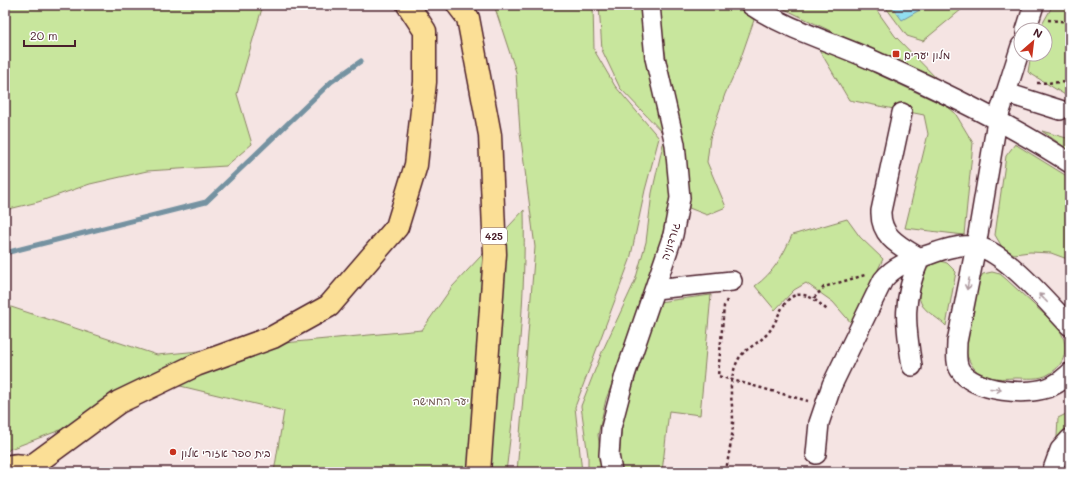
<svg xmlns="http://www.w3.org/2000/svg" width="1075" height="477" font-family="Mali,'Playpen Sans Hebrew',sans-serif">
<rect width="100%" height="100%" fill="#f5e4e3"/>
<filter id="ink" filterUnits="userSpaceOnUse"><feTurbulence type="fractalNoise" baseFrequency=".025" numOctaves="2"/><feDisplacementMap in="SourceGraphic" scale="8" xChannelSelector="R" yChannelSelector="G"/><feConvolveMatrix kernelMatrix="1 2 1 2 8 2 1 2 1" color-interpolation-filters="sRGB"/></filter>
<g filter="url(#ink)">
<path fill="#c8e69d" stroke="#898264" d="M5,5h258l-26,89 15,50 -26,22 -79,5 -57,13 -52,18 -33,8z
M494,5h99l1,45 21,36 44,52 -14,52 -15,70 -55,147 7,65h-65l18,-225 -15,-115 -4,-60z
M599,5h47l22,136 4,47 -6,33 -23,85 -37,93 -8,36 5,37h-15v-16l-7,-50 21,-54 33,-71 11,-39 6,-49 13,-58 -45,-47 -18,-38z
M657,5h78l19,15 -16,46 -13,28 -15,44 -3,24 19,45 -19,8 -18,-7c-1,-68 -23,-135 -32,-203z
M776,5h97l22,31 47,48z
M884,5h83l-44,36 -16,-5z
M1053,5h17v93l-42,-26 3,-18h14v-24h-6z
M817,46l131,61 7,6 18,30 -9,92 -59,-7 23,-94 -4,-19 -75,-15z
M1042,131l28,8v12z
M1015,144l55,34v82l-19,-7 -21,-1 -16,2 -12,-7 -7,-12 11,-79z
M524,210c2,87 -7,175 -18,262h-232l10,-61 -141,-34 -80,52 -53,20 -5,4v-148l152,50 265,-25 30,-43z
M847,219l13,18 23,22 -31,65 -19,-22 -27,-19 -12,7 -19,20 -20,-24c18,-13 28,-30 37,-51z
M937,260l10,3 9,9 -10,54c-6,-7 -19,-13 -24,-21 -8,-14 -1,-41 15,-45z
M992,272l8,2 6,5 52,48c11,17 10,36 -9,47 -9,6 -23,4 -33,4 -20,1 -38,2 -47,-18 -2,-4 -4,-11 -4,-15 0,-15 8,-39 12,-54v-9l6,-8z
M711,295l-11,120 -31,-4 -7,61h-40l-3,-9 3,-40 36,-121z
M1070,412v60h-15l3,-54z"/>
<path fill="#91def0" stroke="#7592a1" d="M891,5h33l1,2 -23,13z"/>
<g fill="none" stroke-linecap="round" stroke-linejoin="round">
<path stroke="#7592a1" stroke-width="5" d="M5,253l201,-51 125,-120 30,-21"/>
<g stroke="#4a1f2b" stroke-width="22">
<path id="minor" d="M751,5c39,26 85,38 128,58 65,29 131,61 191,100
M1026,30l8,-25
M1021,46l-24,75 -21,125 -19,96c0,9 -2,20 3,28 14,22 70,27 92,16 6,-3 13,-8 18,-13
M1006,93l54,17
M902,113l-21,98c-1,26 19,35 39,47 -18,41 -15,65 -8,108
M655,289l77,-8
M816,454l3,-31 13,-38 51,-105c12,-15 27,-19 45,-25 14,-5 31,-11 47,-9 29,4 75,59 95,80
M612,472l-3,-17 2,-27 14,-53 48,-140 7,-37 -5,-54 -20,-86 -5,-53
M1052,472l8,-22 10,-11"/>
</g>
<g stroke="#4a1f2b" stroke-width="25">
<path id="major" d="M458,5l10,13 22,117 5,119 -16,218
M5,468c11,-5 20,-3 30,4
M29,468l90,-66 77,-37 77,-28 56,-31 68,-79 19,-62 9,-83v-51l-17,-26"/>
</g>
<path stroke="#4a1f2b" stroke-width="2.5" stroke-dasharray="3 3" stroke-linecap="butt" d="M1048,20l22,2
M1037,83l33,-1
M814,298l10,-11 41,-12
M727,300l-3,6 -6,70 90,25
M726,472c2,-17 7,-34 7,-51 0,-14 -4,-30 -1,-43 7,-32 17,-25 36,-45 8,-9 11,-23 19,-32 13,-15 31,0 41,10"/>
<use href="#minor" stroke="#fff" stroke-width="19"/>
<use href="#major" stroke="#fbdf96" stroke-width="22"/>
</g>
<defs><path id="oneway-shaft" d="M-6 0H5M1.5-3L5.5 0L1.5 3" fill="none" stroke-width="1.6" stroke-linecap="round" stroke-linejoin="round"/></defs>
<g stroke="#ae9aa0">
<use href="#oneway-shaft" transform="translate(968 284) rotate(101)"/>
<use href="#oneway-shaft" transform="translate(1043 298) rotate(-134)"/>
<use href="#oneway-shaft" transform="translate(996 389) rotate(5)"/>
</g>
</g>
<g fill="#c8321e" stroke="#fff" stroke-width="1.5">
<rect x="892" y="50" width="8" height="8" rx="2"/>
<circle cx="173" cy="452" r="4"/>
</g>
<g text-anchor="middle" dominant-baseline="central" stroke-width="3" stroke-linejoin="round" paint-order="stroke">
<rect fill="#fff" stroke="#80626b" stroke-width="1" x="481" y="228" width="26" height="16" rx="3"/>
<g font-size="10" font-weight="bold" fill="#4a1f2b">
<text x="494" y="236">425</text>
</g>
<g font-size="11" fill="#4a1f2b" stroke="#fff" text-anchor="start">
<text x="904" y="54">מלון יערים</text>
<text x="181" y="452">בית ספר אזורי אלון</text>
</g>
<g font-size="11" fill="#4a1f2b" stroke="#fff">
<text transform="translate(670 241) rotate(-72)">גורדוניה</text>
</g>
<g font-size="11" fill="#6a5148" stroke="#fff">
<text x="441" y="400">יער החמישה</text>
</g>
</g>
<rect width="1075" height="477" fill="none" stroke="#fff" stroke-width="20"/>
<rect x="10" y="10" width="1055" height="457" fill="none" stroke="#4a1f2b" stroke-width="1.5" filter="url(#ink)"/>
<g transform="translate(1033 42) rotate(28)"><circle r="19" fill="#ffffff" stroke="#b7a5aa"/>
<path d="M0-3L7 15L0 10L-7 15Z" fill="#c8321e"/>
<text y="-6" font-size="11" font-weight="bold" text-anchor="middle" fill="#4a1f2b">N</text>
</g>
<path d="M24 40v6h51v-6" fill="none" stroke="#4a1f2b" stroke-width="2"/>
<text x="30" y="40" font-size="12" fill="#4a1f2b" stroke="#ffffff" stroke-width="3" paint-order="stroke">20 m</text>
</svg>
